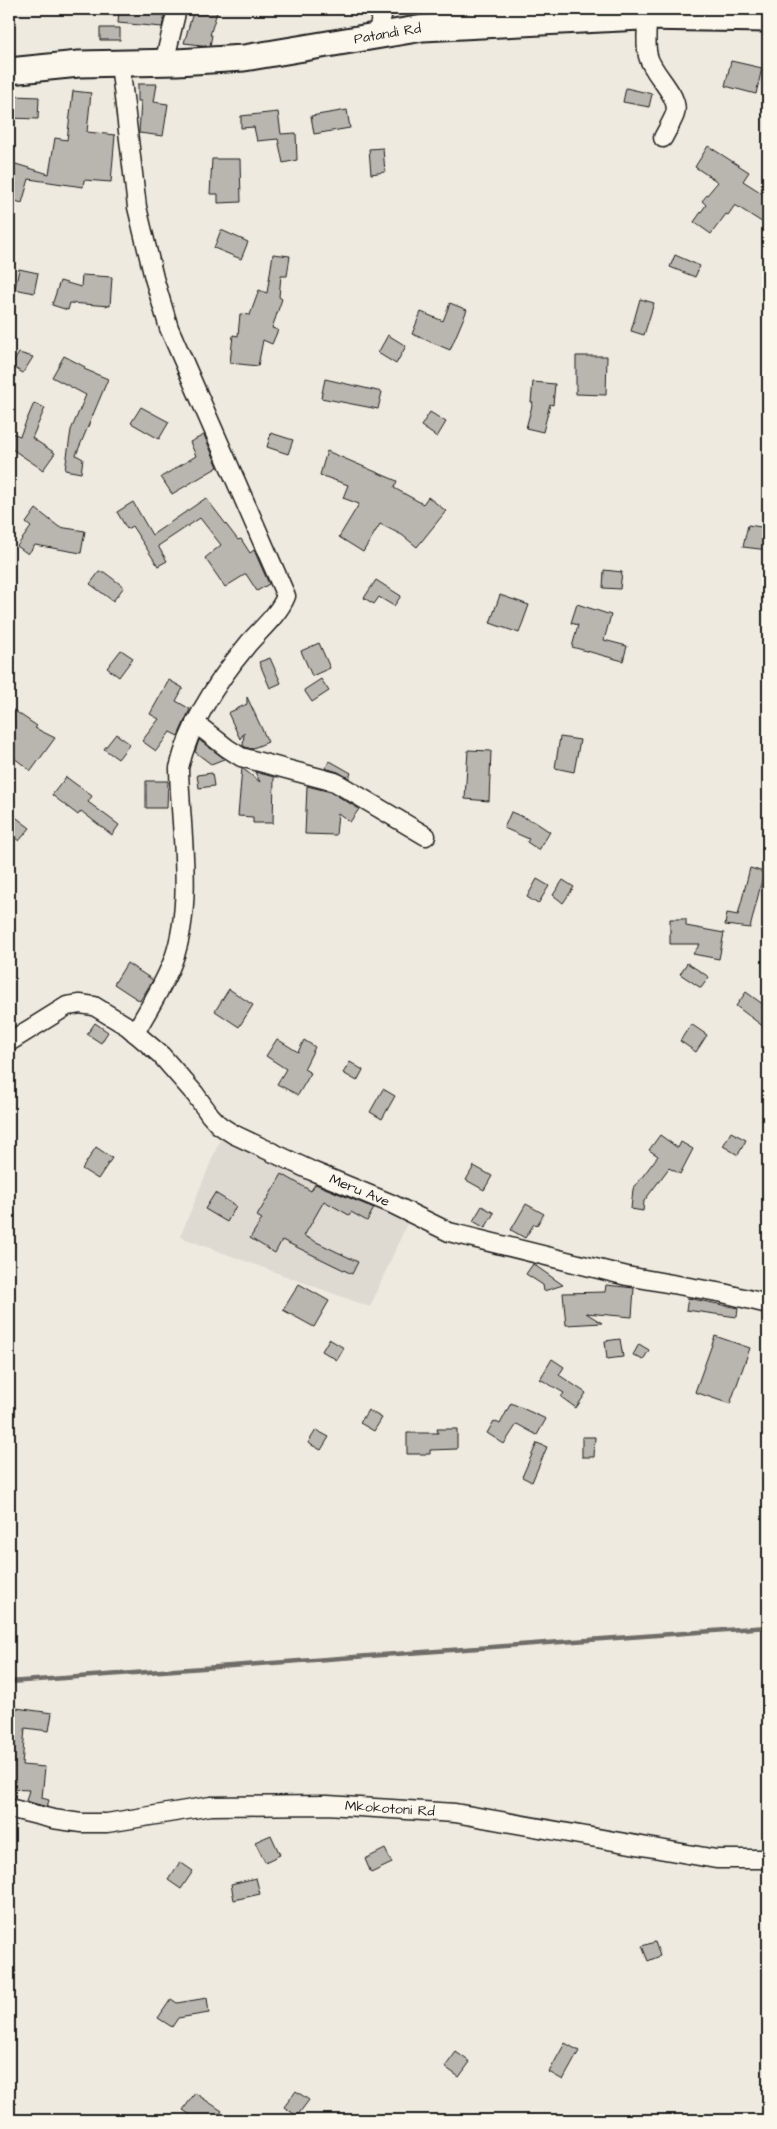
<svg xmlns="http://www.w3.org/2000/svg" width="777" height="2129" font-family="'Architects Daughter',sans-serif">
<rect width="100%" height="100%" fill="#eeeadf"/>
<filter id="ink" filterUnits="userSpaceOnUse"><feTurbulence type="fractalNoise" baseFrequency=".02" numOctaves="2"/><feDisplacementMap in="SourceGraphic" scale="10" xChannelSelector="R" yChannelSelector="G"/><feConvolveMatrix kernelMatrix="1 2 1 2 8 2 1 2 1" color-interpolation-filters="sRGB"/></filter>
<g filter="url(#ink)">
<path fill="#dedad1" d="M221,1137l187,84 -38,86 -190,-70z"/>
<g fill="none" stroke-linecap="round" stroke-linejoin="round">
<path stroke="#6f6d69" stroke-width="4.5" d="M9,1682l759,-55"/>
</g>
<path fill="#b9b6af" stroke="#1c1c1c" d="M119,9h47l-4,18 -44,-4z
M194,9h24l-8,26h2l-2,11 -26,-3z
M100,28h20v12h-20z
M731,61l31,7 -6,26 -31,-8z
M138,84h19l-3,18 14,2 -5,32 -24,-3 2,-32h-3z
M626,88l26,6 -3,13 -26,-5z
M73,91l18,2 -4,39 28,3 -4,47 -27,-2 -1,7 -54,-8 -7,24 -13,-4v-37l40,12 6,-36 12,2z
M14,96l25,1 -1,22 -29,-1v-15l5,1z
M347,110l3,18 -36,6 -3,-18z
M278,112l3,22 15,-1 1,27 -14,3 -5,-24 -21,2 -3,-14 -13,1v-12z
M708,146l41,26 -6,9 25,16v29l-33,-21 -7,10 -2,-1 -15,20 -17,-12 12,-17 -4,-4 16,-19 -23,-15z
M383,148l2,24 -14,2 -2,-25z
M212,159h28l1,43 -23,1v-9h-8z
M221,230l27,12 -7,17 -27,-11z
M273,254l17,2 -3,20h-6l-2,21 3,2 -10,29 6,2 -6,14 -9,-4 -5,26 -28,-3 3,-28 5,1 2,-22 10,1 9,-25 8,3z
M675,255l25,11 -5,11 -25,-10z
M19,269l19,4 -4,20 -19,-4z
M82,275l30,2 -2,29 -40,-3 -2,7 -16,-5 8,-24 21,6z
M640,299l14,4 -10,32 -13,-4z
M450,303l17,7 -17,40 -38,-16 9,-22 22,9z
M388,335l18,11 -10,18 -18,-11z
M19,353l14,4 -10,16 -12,-7z
M64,356l21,11 -1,2 24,10 -32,76 7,4 -2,14 -16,-3 6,-40 15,-35 -34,-18z
M576,356h31l-1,39 -30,-1z
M325,379l57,13 -4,17 -57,-11z
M533,382l22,2 -2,21 -3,-1 -7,28 -17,-4 7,-26h-2z
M34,403l11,5 -13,30 23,15 -12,17 -34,-23v-15l11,4z
M141,407l28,15 -10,17 -28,-16z
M430,412l16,10 -9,15 -16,-11z
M271,433l22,7 -5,14 -21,-7z
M204,435l14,32 -46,27 -11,-17 35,-21 -6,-14z
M327,451l70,30 -3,7 29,16 5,-7 18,14 -29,36 -15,-12 -22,-11 -17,28 -24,-15 20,-33 -16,-6 5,-13 -28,-10z
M206,498l32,42 3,-1 9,14 4,-3 15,34 -12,7 -11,-17 -21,13 -20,-29 16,-13 -21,-27 -42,28 9,15 -9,5 -26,-40 -5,3 -10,-17 16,-10 19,33z
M36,509l23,18 26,4 -4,22 -46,-8 -7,9 -11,-8 14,-19 -5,-4z
M748,525l20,3v22l-25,-3z
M604,570l18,2 -2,17 -17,-1z
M99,572h5l20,15 -11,14 -23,-17z
M376,580l25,16 -7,10 -15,-9 -5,7 -10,-6z
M500,595l29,10 -10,28 -29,-10z
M577,604l34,11 -7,25 23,6 -4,15 -51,-14 6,-22 -7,-2z
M319,643l11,25 -18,8 -11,-25z
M121,650l12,8 -14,19 -12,-9z
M270,658l11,25 -11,5 -11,-26z
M321,679l8,12 -17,11 -8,-12z
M169,680l14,8 -7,13 14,8 -12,27 -8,-4 -14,19 -14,-10 17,-22 -9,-5z
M247,697l21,45 -17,7 -8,-3 1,-13 -4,6 -12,-26 19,-9z
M9,707l28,19 -2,2 20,10 -24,33 -22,-17z
M116,734l14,10 -12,15 -14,-10z
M560,737l20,3 -6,32 -19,-4z
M199,740l22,16 3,3 -13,5 -16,-12z
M468,750l23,1 -2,50 -24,-2z
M330,761l21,12 -2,5 -11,-6 -13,-4z
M242,768l18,14 -5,-10 19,5 -1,46h-20v-6l-15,-1z
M212,773l2,13 -15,2 -2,-13z
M66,777l26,19 -4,6 31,23 -7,10 -31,-24 -3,4 -26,-20z
M146,781h22l-1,27h-21z
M307,786l24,6 28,17 -9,13 -12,-9 -2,22 -31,-1z
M9,812l21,16 -11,13 -10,-8z
M511,812l24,10 15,10 -11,18 -12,-8 2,-3 -25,-11z
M750,868l14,4 -14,56 -25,-3 2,-12 11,2z
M537,879l12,7 -11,18 -11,-7z
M563,880l11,7 -11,16 -10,-8z
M670,919h16v7l38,7 -5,26 -26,-5 7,-10h-30z
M127,963l26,17 -13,21 -26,-17z
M687,963l22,14 -8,11 -21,-14z
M229,989l24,16 -14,22 -24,-16z
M746,992l18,13 -2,3 6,4v18l-32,-24z
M95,1023l13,9 -7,11 -14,-9z
M691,1024l16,11 -11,17 -16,-11z
M277,1039l21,13 6,-12 11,7 -11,22 7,4 -13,22 -21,-11 9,-15 -20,-13z
M350,1062l13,8 -6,11 -14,-8z
M383,1089l12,7 -13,23 -12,-7z
M731,1132l15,8 -8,15 -15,-9z
M660,1135l18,13 3,-6 12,7 -13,25 -11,-6 -25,33 -1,10 -12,-2 2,-20 25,-33 -9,-6z
M96,1147l16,11 -14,21 -16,-10z
M474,1166l18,10 -8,14 -18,-10z
M282,1174l29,17 4,-7 59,24 -7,13 -16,-9 -2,3 -25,-14 -20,35 54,26 -6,12 -70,-34 -7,13 -25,-15 12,-19 -5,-3z
M215,1193l21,13 -9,16 -22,-13z
M526,1204l18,10 -7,11 -3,-1 -9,14 -14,-8z
M482,1206l12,7 -9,15 -12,-7z
M533,1264l30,21 -19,6 -1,-6 -17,-11z
M299,1284l30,17 -15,26 -31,-17z
M606,1285l28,3 -2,29 -46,-4 16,10 -36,2 -3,-32 42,-1z
M688,1298l50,10 -1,9 -51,-7z
M715,1336l35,12 -20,56 -35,-12z
M329,1339l15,9 -7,12 -15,-9z
M620,1339l3,18 -16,2 -2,-18z
M639,1344l10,6 -6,10 -10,-5z
M552,1359l12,8 -5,8 27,18 -10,15 -15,-11 3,-4 -24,-14z
M511,1403l35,16 -9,16 -20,-11 -13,20 -17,-11 7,-12 6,3z
M368,1410l14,8 -8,13 -14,-8z
M437,1429h20v20l-27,1v4h-23v-21h31z
M316,1430l13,7 -8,13 -13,-7z
M582,1437h13l-1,20h-12z
M537,1443l10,4 -15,35 -10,-5z
M9,1707l43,6 -3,18 -24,-3 -3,37 23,2 -3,31 7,2 -2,7 -21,-6 3,-11 -20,-1z
M271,1835l9,20 -15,7 -10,-20z
M385,1849l7,14 -21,10 -6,-14z
M180,1862l13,9 -12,18 -13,-9z
M256,1878l4,16 -26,6 -3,-16z
M655,1942l5,14 -12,5 -6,-15z
M207,1998l2,15 -31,5 -6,9 -14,-9 13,-19 6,4z
M565,2043l14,8 -16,29 -14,-8z
M456,2052l14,10 -11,15 -14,-10z
M296,2091l13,9 -12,16 -13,-9z
M195,2093l27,18 -7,9h-17l-15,-10z"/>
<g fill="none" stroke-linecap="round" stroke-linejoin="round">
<g stroke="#1c1c1c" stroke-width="21">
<g id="street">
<path d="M647,17c0,13 -2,27 1,39 4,18 33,40 27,58 -3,8 -8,16 -12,24"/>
<path d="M376,36l8,-27"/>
<path d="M164,63l13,-54"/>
<path d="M120,64l17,143 17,71 15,50 117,268c-7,18 -26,34 -38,48 -30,36 -58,78 -69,124 1,59 15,133 -5,190 -9,26 -26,51 -39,75"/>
<path d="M195,723l32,25 14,9 94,25 91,54"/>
<path id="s1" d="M9,1042l58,-36 13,-2 14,2 33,20 34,29 34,39 15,21 9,10 14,9 79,37 80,33 57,28 178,44 96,17 45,11"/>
<path id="s2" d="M9,1808l44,11 28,4h26l104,-17 116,-1 128,8 261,46h52"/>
</g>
</g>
<g stroke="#1c1c1c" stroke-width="29">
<g id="secondary">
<path id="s3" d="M9,71l70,-7 98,-2 67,-4 179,-30 218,-11 127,2"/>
</g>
</g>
<use href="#street" stroke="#fbf7ec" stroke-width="18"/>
<use href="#secondary" stroke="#fbf7ec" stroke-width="25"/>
</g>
</g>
<g text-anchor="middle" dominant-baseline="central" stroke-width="4.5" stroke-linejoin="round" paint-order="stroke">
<g font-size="14" fill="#1c1c1c" stroke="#fbf7ec">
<text stroke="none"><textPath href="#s3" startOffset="381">Patandi Rd</textPath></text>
<text stroke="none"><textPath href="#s1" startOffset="425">Meru Ave</textPath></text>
<text stroke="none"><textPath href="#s2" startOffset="384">Mkokotoni Rd</textPath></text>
</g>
</g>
<rect width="777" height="2129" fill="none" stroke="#fbf7ec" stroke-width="30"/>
<rect x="15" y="15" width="747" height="2099" fill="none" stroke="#1c1c1c" stroke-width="2" filter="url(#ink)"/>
</svg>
